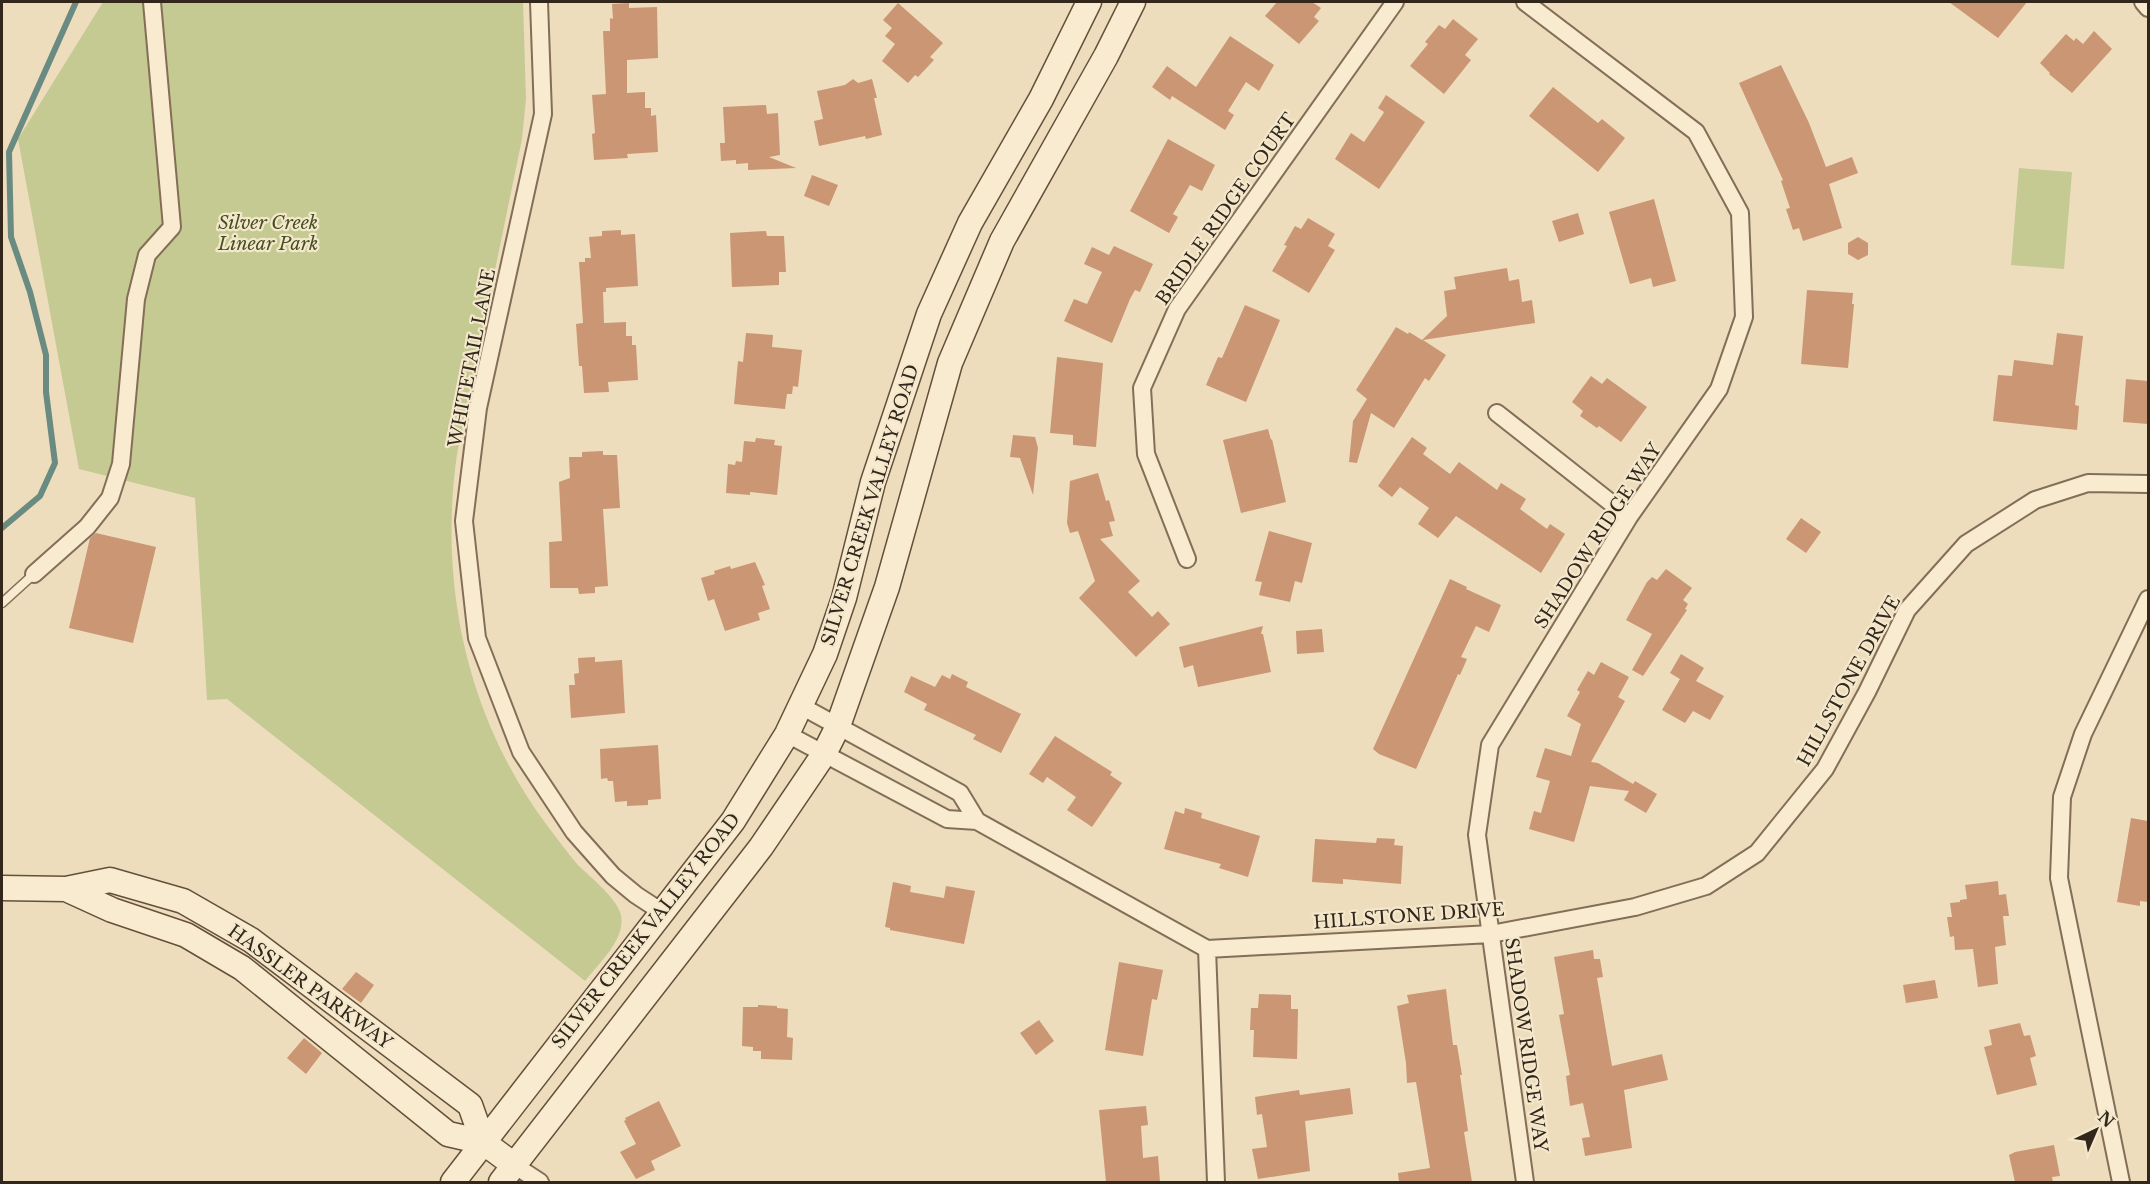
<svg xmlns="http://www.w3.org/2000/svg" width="2150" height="1184" font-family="'Libre Baskerville',serif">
<rect width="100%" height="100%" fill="#edddbd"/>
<path fill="#c4ca92" d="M103,2h420l3,97 -4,40 -65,315c-19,133 11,267 92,374 9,12 18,24 28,36 13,13 40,34 44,51 5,24 -22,48 -36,66l-358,-282 -20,1 -12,-202 -116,-29 -61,-330z
M2019,168l53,4 -8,97 -53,-4z"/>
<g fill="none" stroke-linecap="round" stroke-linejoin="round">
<path stroke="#698b82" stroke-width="6" d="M2,528l38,-32 15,-33 -9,-71v-37l-16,-63 -19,-55 -2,-85 67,-150"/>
</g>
<path fill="#ca9673" d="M1277,2h35l9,6 -7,9 5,4 -20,23 -34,-28z
M1949,2h78l-29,36z
M629,3v5l28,-1 1,51 -31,2v33l18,-1v16h6v8l5,-1 2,37 -31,2 1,4 -34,2 -2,-26 3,-1 -3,-38 14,-1 -3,-63h7v-13l3,1 -1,-15z
M898,3l45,40 -13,14 4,3 -16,17 -3,-2 -7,8 -26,-22 13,-17 -10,-8 7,-8 -9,-8z
M1453,19l25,20 -13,16 6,5 -27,34 -34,-28 18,-22 -3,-2 14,-17 6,4z
M2094,31l18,18 -40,44 -23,-19 1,-1 -10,-10 26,-29 8,7 2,-3 7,6z
M1230,36l44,29 -15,26 -13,-9 -18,29 6,4 -9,15 -53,-34 -2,4 -18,-13 15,-21 29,21z
M1781,65l28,58 17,44 26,-10 6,16 -29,11 13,44 -39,13 -4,-13 -6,2 -7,-21 4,-1 -9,-27 2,-1 -44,-97z
M853,79l5,4 14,-4 5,19h-3l8,37 -16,4 -1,-3 -46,10 -5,-25 9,-2 -6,-28 28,-6z
M1553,87l45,36 4,-4 23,19 -27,34 -69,-56z
M1386,95l39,27 -46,67 -44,-30 16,-26 13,9 19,-28 1,-2 -6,-4z
M766,105l1,9 11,-1 2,42 -11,2 27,11 -48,2v-7l-12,1v-4l-15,1 -1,-18h5l-2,-36z
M1168,139l47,26 -13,26 -12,-6 -17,29 5,3 -9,16 -39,-22z
M812,175l26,10 -9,21 -25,-10z
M1654,199l22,82 -23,6 -2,-9 -21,6 -21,-72z
M1578,213l6,21 -25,8 -7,-21z
M1308,218l27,16 -7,12 7,4 -26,43 -37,-22 15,-25 -3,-1 11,-19 6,3z
M621,230v5l14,-1 3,52 -32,2v4h-3l1,31 22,-1v14h6v9h4l2,35 -30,2 1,10 -25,1 -2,-27h-3l-3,-42 7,-1 -4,-61h6v-4h6l-2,-21 13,-1v-5z
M766,231l1,5h17l2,36h-7v13l-47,2 -2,-54z
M1858,237l10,6v12l-10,5 -10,-6v-11z
M1114,246l39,18 -13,28 -5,-2 -5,9 -18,44 -48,-22 10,-22 13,5 15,-32 -18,-8 8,-17 17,8z
M1507,268l2,13 10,-2 3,23 10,-2 3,23 -112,17 23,15 -17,26 -4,-3 -31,50 -23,-15 -14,50 -8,-1 4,-41 14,-22 -11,-9 40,-63 12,7 1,-2 13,8 25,-24 -3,-25 12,-2 -2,-12z
M1807,290l46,3 -1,11h2l-6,64 -47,-4z
M1245,305l35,15 -34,82 -40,-17 12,-28 4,1z
M746,333l27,2 -1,12 30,3 -4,37 -5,-1 -1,8h-5l-2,15 -51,-5 4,-43 5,1z
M2057,333l26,3 -8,69 4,1 -2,24 -84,-9 5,-46 14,1 2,-16 39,5z
M1057,357l46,6 -7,84 -23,-2v-10l-23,-2z
M1591,376l11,8 5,-6 40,29 -26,35 -22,-16 -2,2 -17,-12 3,-5 -11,-9z
M2126,379l22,2v43l-25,-2z
M1268,429l3,11 1,-1 14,63 -45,11 -18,-73z
M1013,435l22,2 3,11 -5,47 -13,-37 -10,-1z
M1412,437l15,11 -4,6 27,20 9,-12 38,28 4,-7 25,16 -6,10 27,20 3,-5 15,10 -24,39 -85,-57 -18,22 -20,-14 11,-16 -29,-21 -8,10 -14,-11z
M756,438l19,2 -1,5 8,1 -5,49 -27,-3v3l-24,-2 2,-29 7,1 1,-4 6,1 2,-21 11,1z
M603,451v4h14l3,53 -17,1 5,77 -13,1v6l-16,1 -1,-6h-28l-1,-46 13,-1 -3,-59 11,-4 -1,-21h13v-5z
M1098,473l8,28 3,-1 6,21 -6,1 4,14 -13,3 40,42 -12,11 24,25 6,-6 12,13 -34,33 -57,-59 16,-17 -17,-50 -8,2 -3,-10 3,-42z
M1801,518l20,14 -15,21 -20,-14z
M1269,531l43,12 -10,40 -7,-2 -5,21 -31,-7 3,-13 -7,-1z
M96,533l60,14 -23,96 -64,-15 21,-90z
M755,562l10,23 -3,1 8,23 -12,4 2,7 -35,11 -11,-32 -6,2 -7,-23 14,-4 -1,-3 16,-5 1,3z
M1666,569l26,19 -9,12 5,4 -3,5 2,1 -44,66 -11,-6 20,-36 -26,-14 21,-38 5,-5 5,3z
M1450,579l17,8 -1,2 35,16 -12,27 -13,-6 -15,31 6,2 -7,16 -2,-1 -42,95 -37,-15 -6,-5z
M1263,626l-2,8h2l8,38 -73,15 -5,-22 -9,3 -5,-21z
M1322,629l2,23 -27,2 -1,-23z
M1681,654l23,14 -8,13 28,15 -14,24 -17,-9 -8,12 -23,-13 18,-31 -10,-6z
M595,657v5l27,-2 3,53 -54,5 -2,-33h6l-1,-11 5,-1 -1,-15z
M1601,662l28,15 -11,20 7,4 -34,61 7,1 35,21 2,-3 22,13 -11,19 -22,-13 5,-9 -39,-5 -16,56 -45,-13 5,-18 7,2 9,-32 -14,-4 9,-29 26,8 10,-32 -14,-8 13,-24 -3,-2 11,-19 6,4z
M952,674l16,8 -2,5 55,27 -20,39 -28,-14 3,-4 -52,-25 3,-6 -23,-12 7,-16 24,11 7,-12 8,4z
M1055,736l57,36 -2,3 12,8 -30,44 -25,-17 9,-13 -29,-20 -4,6 -14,-9z
M658,745l3,54 -13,1v5l-21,1v-5l-12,1 -2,-21h-5l-1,-3 -6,1 -1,-30z
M1185,808l17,5 -1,5 59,18 -12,41 -29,-9 2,-4 -57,-15 11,-38 9,3z
M2131,818l17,3v81l-8,-1v5l-23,-4z
M1377,838l18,1 -1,6 9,1 -2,38 -58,-5v5l-31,-2 3,-43 61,4z
M1998,881l1,14 7,-1 3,22h-6l3,29 -11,2 3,37 -20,3 -5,-38 -18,1 -1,-14 -4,1 -3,-20h5l-2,-14 10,-1v-2l7,-1 -2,-14z
M893,882l18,4 -1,6 34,6 2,-12 29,5 -11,53 -74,-14v-2l-5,-1z
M1593,950l1,9h6l3,18 -6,1 15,88 50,-12 6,26 -44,10 8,58 -47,8 -3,-18 8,-1 -7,-34 -13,3 -4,-30 4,-1 -11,-60 5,-1 -10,-57z
M1119,962l44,8 -6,30 -5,-1 -9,57 -38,-6z
M356,972l18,13 -13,18 -19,-14z
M1935,980l3,18 -32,5 -3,-18z
M1446,989l7,56h4l5,30h-2l8,56 -4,1 8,50h-73l-1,-9 32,-5 -14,-86 -9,1 -1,-20 -9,-57 12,-3 -2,-8z
M1259,994l32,1v14h7l-1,50 -44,-2 1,-27h-4l1,-22h7z
M758,1005l19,1v2l11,1 -1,28 6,1 -1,22 -31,-1v-8h-8v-4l-11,-1 1,-39h15z
M1039,1020l15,21 -18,14 -16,-22z
M2020,1023l4,13 6,-1 6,21 -6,2 7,27 -40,10 -13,-48 8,-2 -3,-15z
M304,1038l18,15 -16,21 -19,-16z
M1350,1088l3,26 -48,7 5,50 -52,8 -6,-30 15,-2 -5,-33 -5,1 -2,-18 44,-7 1,5z
M659,1101l22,45 -30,15 4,9 -19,9 -16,-27 16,-8 -12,-23 2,-1 -1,-2z
M1146,1106l2,19 -7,1 2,32 15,-2 2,26h-54l-7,-72z
M2054,1145l6,31 -8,1 1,5h-38l-6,-27 6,-3z"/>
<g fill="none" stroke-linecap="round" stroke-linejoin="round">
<g stroke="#846e57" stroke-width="11">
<path id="lane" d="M2,603l32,-29"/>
</g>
<g stroke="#846e57" stroke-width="20">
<path id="street" d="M539,2l4,112 -65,294 -14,113 13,117 44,114 53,80 39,44 23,19 26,17
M2143,2l5,6
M1497,413l132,104
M1187,559l-41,-105 -4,-66 35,-79 218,-307
M34,574l53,-47 23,-29 11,-34 15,-165 11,-44 25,-28 -20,-225
M801,706l159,87 17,28
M787,734l160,85 30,2 230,128 284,-15 144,-27 71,-21 51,-33 68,-84 42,-77 40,-82 59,-66 69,-44 53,-17 60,1
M1207,949l9,233
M514,1165l26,17
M1525,1182l-48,-347 13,-90 139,-228 90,-128 25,-72 -4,-104 -44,-81 -171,-130
M2121,1182l-62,-304 3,-81 21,-63 65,-135"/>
</g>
<g stroke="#654f3a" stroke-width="27">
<path id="secondary" d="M2,888l64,1 44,-9 73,21 68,39 219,165 13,37
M66,889l46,21 74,25 56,33 206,166 35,8 31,23
M453,1182l280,-361 54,-87 38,-80 19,-56 29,-116 56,-168 41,-91 71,-124 48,-97
M501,1182l260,-335 63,-93 14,-28 49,-139 63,-224 52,-122 104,-185 27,-54"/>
</g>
<use href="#lane" stroke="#f8ebd0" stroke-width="8"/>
<use href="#street" stroke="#f8ebd0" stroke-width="16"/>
<use href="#secondary" stroke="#f8ebd0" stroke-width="24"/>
</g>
<g text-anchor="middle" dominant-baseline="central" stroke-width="4.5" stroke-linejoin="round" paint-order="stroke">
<g font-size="18" fill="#33261b" stroke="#f4e8cc">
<text transform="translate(1226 209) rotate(-55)">BRIDLE RIDGE COURT</text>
<text transform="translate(472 358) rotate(-79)">WHITETAIL LANE</text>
<text transform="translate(870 505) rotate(-73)">SILVER CREEK VALLEY ROAD</text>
<text transform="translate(1598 536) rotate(-57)">SHADOW RIDGE WAY</text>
<text transform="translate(1849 681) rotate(-61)">HILLSTONE DRIVE</text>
<text transform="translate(1409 916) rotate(-4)">HILLSTONE DRIVE</text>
<text transform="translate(646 931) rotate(-52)">SILVER CREEK VALLEY ROAD</text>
<text transform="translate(310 987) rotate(36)">HASSLER PARKWAY</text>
<text transform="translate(1526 1045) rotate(82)">SHADOW RIDGE WAY</text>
</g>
<g font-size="18" font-style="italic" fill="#454f22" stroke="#f4e8cc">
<text x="268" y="223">Silver Creek<tspan x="268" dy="21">Linear Park</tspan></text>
</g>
</g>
<rect width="2150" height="1184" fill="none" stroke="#33261b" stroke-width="6"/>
<g transform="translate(2096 1130) rotate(44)" stroke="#f4e8cc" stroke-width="4.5" paint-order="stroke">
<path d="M0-4.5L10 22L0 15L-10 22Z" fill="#33261b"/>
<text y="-9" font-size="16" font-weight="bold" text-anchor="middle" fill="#33261b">N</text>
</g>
</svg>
